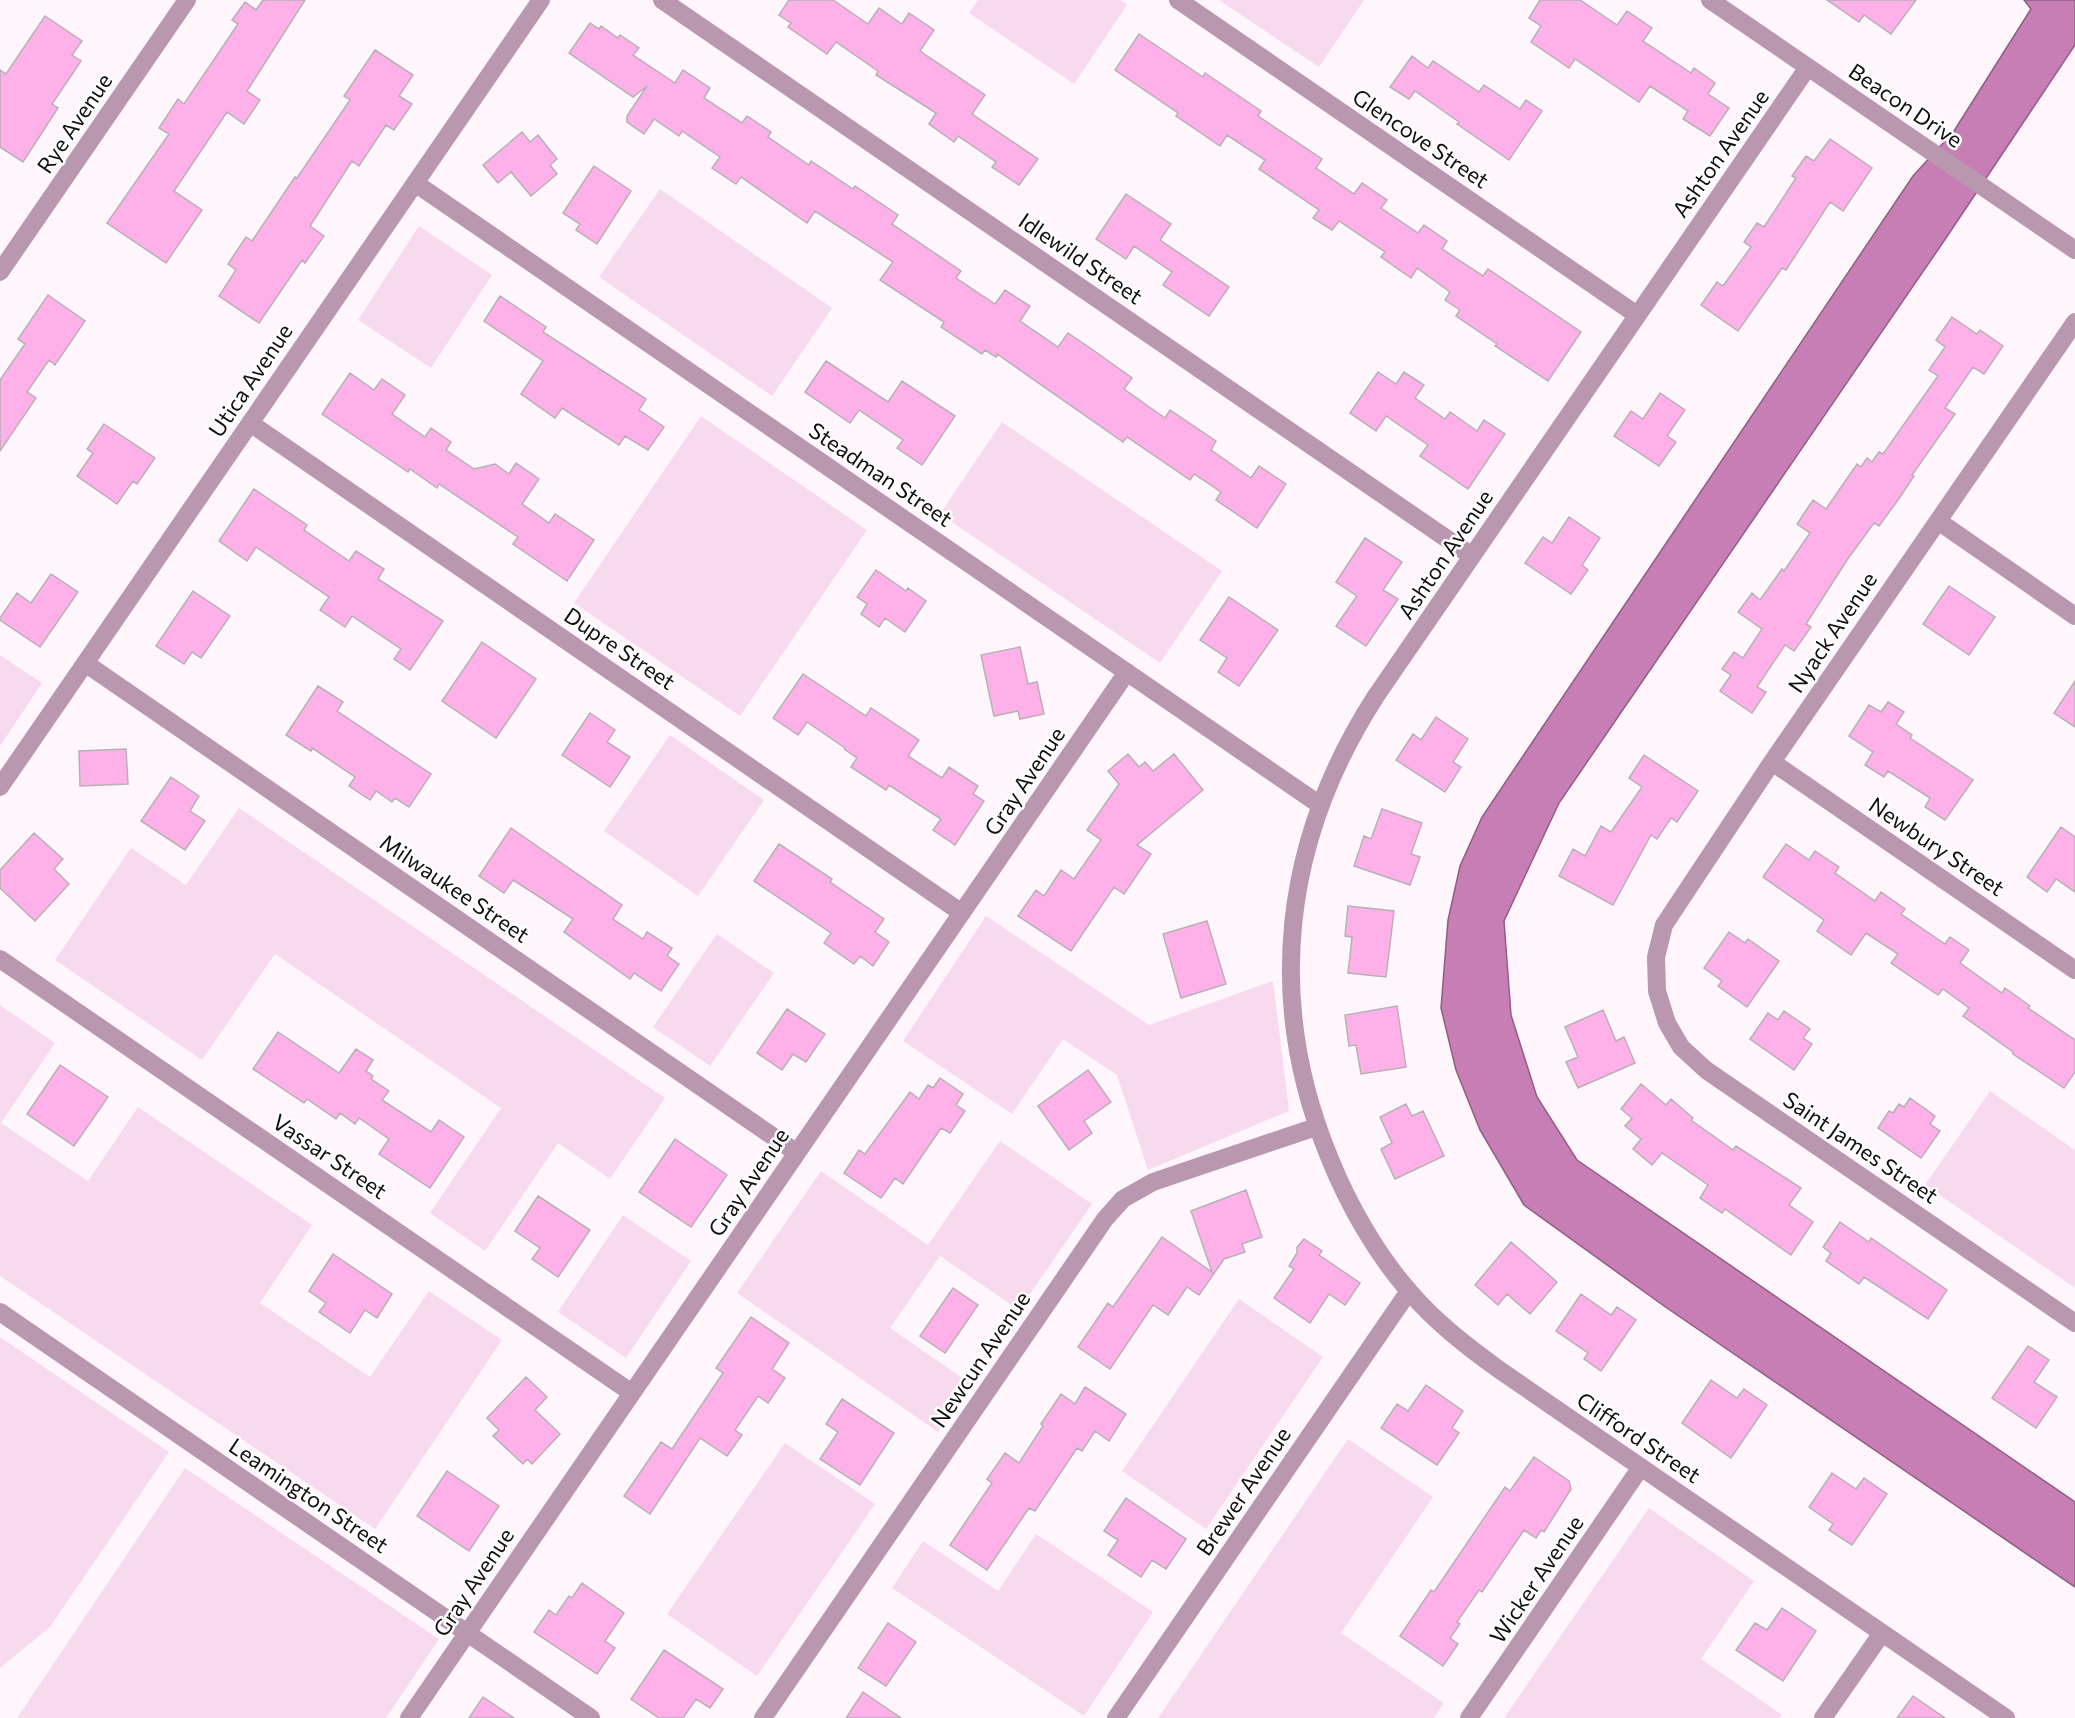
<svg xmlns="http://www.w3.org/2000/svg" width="2075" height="1718" font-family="Commissioner,sans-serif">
<rect width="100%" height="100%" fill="#fef6fc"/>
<path fill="#f7daee" d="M978,0h142l7,5 -53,79 -105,-71z
M1219,0h145l-45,67z
M660,189l172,119 -60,88 -173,-119z
M419,226l73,49 -61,93 -73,-48z
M701,416l166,114 -127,186 -166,-113z
M1002,422l220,149 -62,92 -220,-149z
M0,655l42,28 -42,63z
M670,735l94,65 -66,96 -94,-65z
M239,808l426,290 -55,81 -52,-36 -73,108 -55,-38 71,-105 -226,-154 -73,106 -147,-100 76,-112 55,37z
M986,916l163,109 124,-44 16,130 -141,59 -31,-95 -54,-36 -51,75 -109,-73z
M717,934l57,39 -64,93 -57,-39z
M0,1005l55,38 -54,80 87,58 50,-74 174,118 -52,78 110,74 59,-86 73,49 -127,189 -375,-253z
M1990,1091l85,59v138l-150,-103z
M1000,1141l92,63 -73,106 -79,-54 -50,72 81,56 -33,48 -201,-139 84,-122 107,74z
M623,1215l68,46 -65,97 -68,-46z
M1239,1299l84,58 -117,172 -84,-58z
M0,1337l169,115 -119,175 -50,41z
M1348,1439l85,58 -92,136 103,70 -10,15h-276z
M785,1443l90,61 -118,172 -90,-62z
M185,1468l254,171 -53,79h-369z
M1649,1508l105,73 -53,78 81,56 -2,3h-276z
M1036,1534l117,78 -69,104 -192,-128 31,-47 75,50z"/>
<path fill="#c77eb4" stroke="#915d83" stroke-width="1.5" d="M2024,0h51v45l-129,193 -387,565 -55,118 7,94 26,82 40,63 498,342v85l-411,-281 -140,-101 -44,-75 -24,-60 -15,-62 7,-88 12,-54 22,-49 431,-641 41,-45 77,-122z"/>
<path fill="#feb1e9" stroke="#b7b0b5" stroke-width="1.5" d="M263,0h42l-58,91 13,9 -16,24 -17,-12 -53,79 28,19 -36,53 -59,-40 62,-89 -10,-6 19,-29 6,5 54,-80 -6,-4 13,-18 11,8z
M789,0h44l35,24 11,-16 23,16 7,-11 25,17 -14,21 65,44 -13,19 66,45 -19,26 -27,-18 4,-5 -38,-26 -4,6 -25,-18 7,-11 -60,-38 2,-4 -42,-29 -9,12 -39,-27 3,-4 -12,-8z
M1540,0h40l37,25 10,-14 25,17 -9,13 48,32 3,-5 21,15 -7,11 21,14 -19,28 -27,-17 5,-8 -38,-25 -11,16 -64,-43 -6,9 -38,-26 10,-16 -12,-8z
M1827,0h89l-25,34 -27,-19 -5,7z
M45,16l37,25 -10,14 9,6 -29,43 6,4 -35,54 -23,-15v-77l6,4z
M590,23l9,6 2,-3 17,12 2,-3 19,13 -6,7 42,28 8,-13 27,18 -6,10 38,25 5,-7 24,16 -3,5 41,28 2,-4 42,28 2,-3 43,29 -6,9 69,47 -5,7 39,26 10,-14 25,16 -10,15 38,26 10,-14 25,17 39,28 -8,11 41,29 5,-8 46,31 -5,9 40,28 8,-12 27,18 -29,44 -41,-28 5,-8 -27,-18 -4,6 -63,-43 -4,5 -126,-88 -1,3 -11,-7 -3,4 -41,-27 3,-5 -64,-42 13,-18 -78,-51 -8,12 -66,-46 -5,7 -24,-16 8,-11 -38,-26 -3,5 -25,-17 -10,15 -17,-12v-6l20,-30 -14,11 -64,-44z
M1139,34l64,43 2,-4 56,38 -3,5 64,43 -6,9 38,26 8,-11 25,17 -6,8 37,25 6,-8 23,16 -5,8 41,27 5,-7 93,63 -33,49 -53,-35 2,-2 -41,-28 4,-6 -15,-10 5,-8 -33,-24 -6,10 -30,-21 4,-5 -46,-31 -7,9 -19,-12 6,-8 -60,-41 6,-9 -38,-25 -7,11 -44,-30 2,-3 -63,-43z
M375,50l38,25 -14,21 13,8 -18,26 -8,-5 -27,41 -7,-5 -42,65 14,10 -19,27 -3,-3 -43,63 -40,-27 17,-26 -8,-6 18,-27 6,4 43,-64 2,1 53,-78 -6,-4z
M1412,56l16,12 5,-7 46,31 5,-7 36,24 6,-9 16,11 -33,49 -52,-36 2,-2 -44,-31 -6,8 -19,-12z
M522,132l8,10 8,-7 19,24 -7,6 7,9 -26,22 -20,-24 -13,11 -15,-18z
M1830,139l42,29 -29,43 -13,-9 -44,68 -4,-2 -44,63 -37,-26 16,-23 6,4 28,-39 -7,-5 13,-19 7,4 32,-49 -4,-2 14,-20 8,5z
M594,166l37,25 -34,53 -21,-14 4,-6 -17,-11z
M1126,194l45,30 -11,16 69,47 -20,29 -46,-31 9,-13 -38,-26 -8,13 -30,-20z
M48,295l37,26 -30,44 -6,-5 -22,32 9,6 -36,53v-71l25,-36 -7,-5z
M500,296l46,31 -3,5 103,67 -7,11 25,17 -16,23 -23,-14 -6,9 -57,-37 -7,10 -34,-24 22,-33 -59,-40z
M1952,317l25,17 3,-4 23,16 -19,28 -11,-7 -28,41 10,6 -43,61 2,1 -16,24 -19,26 -5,-3 -27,37 -41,64 5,3 -17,24 -9,-6 -28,42 9,5 -14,21 -32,-22 11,-16 -9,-6 12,-17 9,6 19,-29 -24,-17 14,-19 8,7 22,-31 2,2 26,-38 -13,-9 16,-24 13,9 31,-45 4,3 6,-9 5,4 7,-10 4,2 55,-78 -9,-6 16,-23 -9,-7z
M826,361l62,41 14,-21 53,35 -33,49 -25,-17 6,-8 -44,-30 -9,13 -45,-31z
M1378,372l18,12 8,-12 20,13 -9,13 30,21 5,-7 27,19 7,-11 21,14 -37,55 -48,-33 8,-11 -42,-29 -10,15 -26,-18z
M350,373l24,17 8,-11 23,16 -13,19 33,23 6,-9 20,14 -5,8 28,19 21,-5 14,10 7,-11 23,16 -17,25 27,19 6,-9 39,26 -27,41 -54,-37 5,-7 -79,-53 -2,4 -27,-19 -2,3 -86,-58z
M1660,393l25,17 -18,26 9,6 -17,24 -45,-30 17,-25 12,8z
M104,424l51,34 -18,26 -4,-3 -16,23 -40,-28 16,-23 -6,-4z
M254,489l53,36 -3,5 45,31 7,-10 28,18 -6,10 65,42 -33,49 -16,-11 7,-10 -49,-33 -7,11 -25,-17 9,-13 -73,-50 -9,14 -28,-20z
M1569,517l31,21 -18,27 6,5 -17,24 -46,-31 18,-26 9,6z
M1365,538l37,24 -19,28 15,9 -32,47 -30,-20 21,-30 -21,-14z
M876,570l30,21 2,-3 18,13 -21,31 -20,-14 -6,9 -18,-13 6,-10 -10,-7z
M51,574l27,18 -38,55 -40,-27v-2l17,-25 14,10z
M1949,586l46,31 -26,38 -46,-31z
M193,591l37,25 -29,42 -9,-6 -8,12 -28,-18z
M1229,597l49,33 -39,56 -21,-14 9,-14 -27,-18z
M482,642l54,37 -40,59 -54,-37z
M1020,647l8,37 9,-2 7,32 -24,5 -2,-8 -24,5 -13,-61z
M803,674l63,42 5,-8 48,32 -11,16 34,22 7,-11 29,19 -5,8 11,7 -29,44 -22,-15 8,-11 -52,-34 -3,5 -35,-23 6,-9 -13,-9 1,-1 -38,-26 -9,13 -25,-17z
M2075,681v46l-21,-14z
M318,686l25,16 -6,9 94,63 -22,33 -14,-9 -3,4 -16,-11 -6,9 -21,-14 6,-9 -43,-29 -1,3 -25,-16z
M1888,702l16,10 -8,12 16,11 -2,3 63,42 -28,40 -20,-13 5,-9 -42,-27 -4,6 -19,-12 8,-13 -24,-16 20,-31 12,7z
M590,713l25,17 -8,12 23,15 -20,30 -48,-32z
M1436,717l32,22 -15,23 8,5 -16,25 -49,-32 17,-26 8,6z
M126,749l2,35 -48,2 -1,-35z
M1128,754l11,13 6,-5 8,9 21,-17 29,36 -66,55 14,9 -27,40 -10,-7 -43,64 -53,-35 18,-26 8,6 17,-26 13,9 27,-39 -14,-10 32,-46 -11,-13z
M1644,755l54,36 -21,31 -6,-4 -14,21 -6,-4 -38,70 -54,-29 14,-27 12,7 16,-30 10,6 31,-45 -13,-9z
M171,777l28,19 -9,15 15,10 -20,29 -44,-29z
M1382,809l40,14 -11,31 9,3 -10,28 -56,-19 10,-30 7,3z
M2061,827l14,10v55l-19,-13 -9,13 -20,-15z
M511,828l111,77 -9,14 30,20 4,-7 25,16 -5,8 12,8 -18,27 -27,-18 -4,6 -66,-47 9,-13 -38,-25 -22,-14 -9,13 -25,-17z
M34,833l29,26 -9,10 15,15 -34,37 -35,-33v-18z
M779,844l53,35 -2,3 54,37 -9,13 14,10 -16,24 -13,-10 -6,8 -30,-21 7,-10 -77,-52z
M1786,844l23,16 6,-9 24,16 -4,6 40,28 6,-9 24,17 -4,5 44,30 5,-7 19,13 -9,13 42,30 3,-5 25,18 -2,2 47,32v32l-11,16 -51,-34v-2l-50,-36 6,-8 -26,-19 -5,6 -47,-32 7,-9 -32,-21 -15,22 -34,-24 7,-11 -61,-43z
M1348,906l46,5 -8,66 -38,-4 4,-36 -7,-1z
M1207,921l19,63 -45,14 -18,-64z
M1729,932l16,11 3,-4 31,22 -32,46 -29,-21 4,-5 -18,-13z
M1397,1006l9,61 -45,7 -5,-29 -7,1 -4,-31z
M787,1009l38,25 -19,28 -13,-8 -11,16 -25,-17z
M1603,1010l13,31 8,-4 11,26 -57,25 -12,-26 12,-5 -13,-30z
M1784,1011l26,18 -7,9 9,6 -18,26 -44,-31 18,-26 10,7z
M278,1032l61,41 17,-24 17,11 -7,11 7,5 -2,3 18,12 -7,9 49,32 8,-12 25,17 -34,51 -51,-34 10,-15 -30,-21 -4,6 -15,-11 -4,6 -29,-20 -3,4 -51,-34z
M60,1065l48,32 -34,49 -47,-32z
M1088,1070l23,32 -27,19 8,12 -23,17 -31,-44z
M940,1078l23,16 -7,11 9,6 -15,22 -9,-5 -38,56 -8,-6 -14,20 -37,-25 15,-23 6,4 45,-62 9,7 9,-14 5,3z
M1641,1084l25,21 5,-6 22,19 -2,2 42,30 3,-4 65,42 -12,17 24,17 -22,33 -66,-46 -3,4 -22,-15 8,-13 -46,-32 -10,12 -19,-16 8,-10 -16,-13 7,-8 -11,-9z
M1910,1098l25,18 -5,8 10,7 -19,27 -43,-30 11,-17 4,2 6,-9 5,3z
M1406,1104l6,12 11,-5 21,45 -49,23 -14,-30 11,-6 -12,-26z
M675,1139l52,36 -36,52 -52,-35z
M1246,1190l16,47 -20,7 3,8 -21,7 -25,36 -12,-8 -19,28 -15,-10 -43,64 -32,-22 30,-44 5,4 49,-70 50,35 -21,-61z
M538,1196l52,34 -32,47 -26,-18 8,-11 -25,-17z
M1840,1222l29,20 2,-4 76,52 -19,29 -64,-42 -5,7 -33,-23 5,-8 -8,-6z
M1304,1239l18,12 -3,4 41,28 -15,22 -16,-11 -19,29 -36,-25 20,-29 -5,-3 8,-13v-6z
M1511,1242l46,40 -27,32 -23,-20 -9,11 -23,-20z
M333,1254l59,40 -15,24 -12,-8 -15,23 -31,-21 7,-9 -17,-12z
M953,1288l25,17 -33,48 -25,-17z
M1581,1294l30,21 6,-8 19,13 -35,51 -17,-12 4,-6 -32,-22z
M751,1317l38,26 -17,26 13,9 -17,25 -10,-7 -23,34 7,5 -15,21 -27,-18 -50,76 -26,-18 37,-54 11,7 51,-76 -7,-5z
M2028,1346l21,14 -15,22 23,15 -21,31 -44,-30z
M526,1377l21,20 -12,13 25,24 -28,30 -5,-5 -4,5 -30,-28 6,-6 -12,-12z
M1711,1380l26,18 7,-9 23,16 -36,53 -49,-35z
M1426,1385l37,26 -11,17 7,5 -22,32 -56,-37 16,-24 11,7z
M1085,1387l41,27 -17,27 -14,-10 -13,20 -5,-3 -42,63 -6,-3 -42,62 -37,-25 42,-62 -5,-4 18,-26 14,10 24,-37 -2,-2 20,-30 14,10z
M842,1399l52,34 -34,52 -40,-26 18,-27 -12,-8z
M1534,1457l35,24 2,8 -27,43 -3,-2 -5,8 -12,-8 -42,62 -3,-2 -22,32 3,2 -10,14 8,6 -15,22 -43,-30 31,-46 3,2 71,-105 5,4z
M447,1471l52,35 -30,45 -52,-35z
M1832,1473l24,16 8,-11 23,16 -35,51 -23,-15 4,-6 -24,-17z
M1126,1498l60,41 -20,30 -14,-9 -11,17 -33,-22 10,-15 -14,-9z
M582,1583l42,30 -19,28 10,7 -18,26 -63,-42 15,-22 7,5 13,-19 3,2z
M1782,1608l34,23 -33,50 -47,-31 19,-27 12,7z
M888,1623l28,19 -30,44 -28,-18z
M664,1650l59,39 -13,19 -14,-9 -13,19h-24l-28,-19z
M863,1692l38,26h-55z
M1913,1696l32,22h-48z
M483,1697l31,21h-45z"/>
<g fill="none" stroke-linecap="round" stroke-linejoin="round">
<path stroke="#b997af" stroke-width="18" d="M662,0l810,556
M1178,0l459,315
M1710,0l365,250
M1808,67l-432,629c-93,144 -112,304 -46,463 18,45 47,96 79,132 26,31 60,57 92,80l505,347
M415,183l905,622
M0,272l187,-272
M2075,322l-303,440 -108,163 -8,32 1,34 10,32 14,24 25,23 369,253
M250,423l712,490
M1938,521l137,95
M85,663l712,490
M1772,762l303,208
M0,787l541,-787
M0,959l632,434
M0,1312l591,406
M409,1718l718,-1046
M763,1718l342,-499 18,-20 30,-17 163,-55
M1116,1718l293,-427
M1469,1718l172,-251
M1823,1718l59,-85"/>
</g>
<g text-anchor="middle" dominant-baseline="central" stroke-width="5" stroke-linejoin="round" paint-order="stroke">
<g font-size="22" fill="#120f11" stroke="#fff">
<text transform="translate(1906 105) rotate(34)">Beacon Drive</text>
<text transform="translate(74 123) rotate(-56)">Rye Avenue</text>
<text transform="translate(1421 138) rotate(34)">Glencove Street</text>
<text transform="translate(1720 153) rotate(-55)">Ashton Avenue</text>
<text transform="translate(1081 258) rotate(34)">Idlewild Street</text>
<text transform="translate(250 380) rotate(-56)">Utica Avenue</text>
<text transform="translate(881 474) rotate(34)">Steadman Street</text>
<text transform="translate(1445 554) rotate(-56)">Ashton Avenue</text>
<text transform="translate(1832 632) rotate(-56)">Nyack Avenue</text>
<text transform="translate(620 648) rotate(34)">Dupre Street</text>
<text transform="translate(1024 781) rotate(-56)">Gray Avenue</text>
<text transform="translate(1937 846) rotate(34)">Newbury Street</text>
<text transform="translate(455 888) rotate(34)">Milwaukee Street</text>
<text transform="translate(1861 1147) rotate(34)">Saint James Street</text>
<text transform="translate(330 1156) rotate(34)">Vassar Street</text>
<text transform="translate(748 1182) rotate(-56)">Gray Avenue</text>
<text transform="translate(980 1359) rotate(-56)">Newcun Avenue</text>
<text transform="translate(1639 1437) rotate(34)">Clifford Street</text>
<text transform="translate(1243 1491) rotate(-56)">Brewer Avenue</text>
<text transform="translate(309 1495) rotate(34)">Leamington Street</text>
<text transform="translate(1536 1579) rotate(-56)">Wicker Avenue</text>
<text transform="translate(473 1582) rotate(-56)">Gray Avenue</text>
</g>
</g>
</svg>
